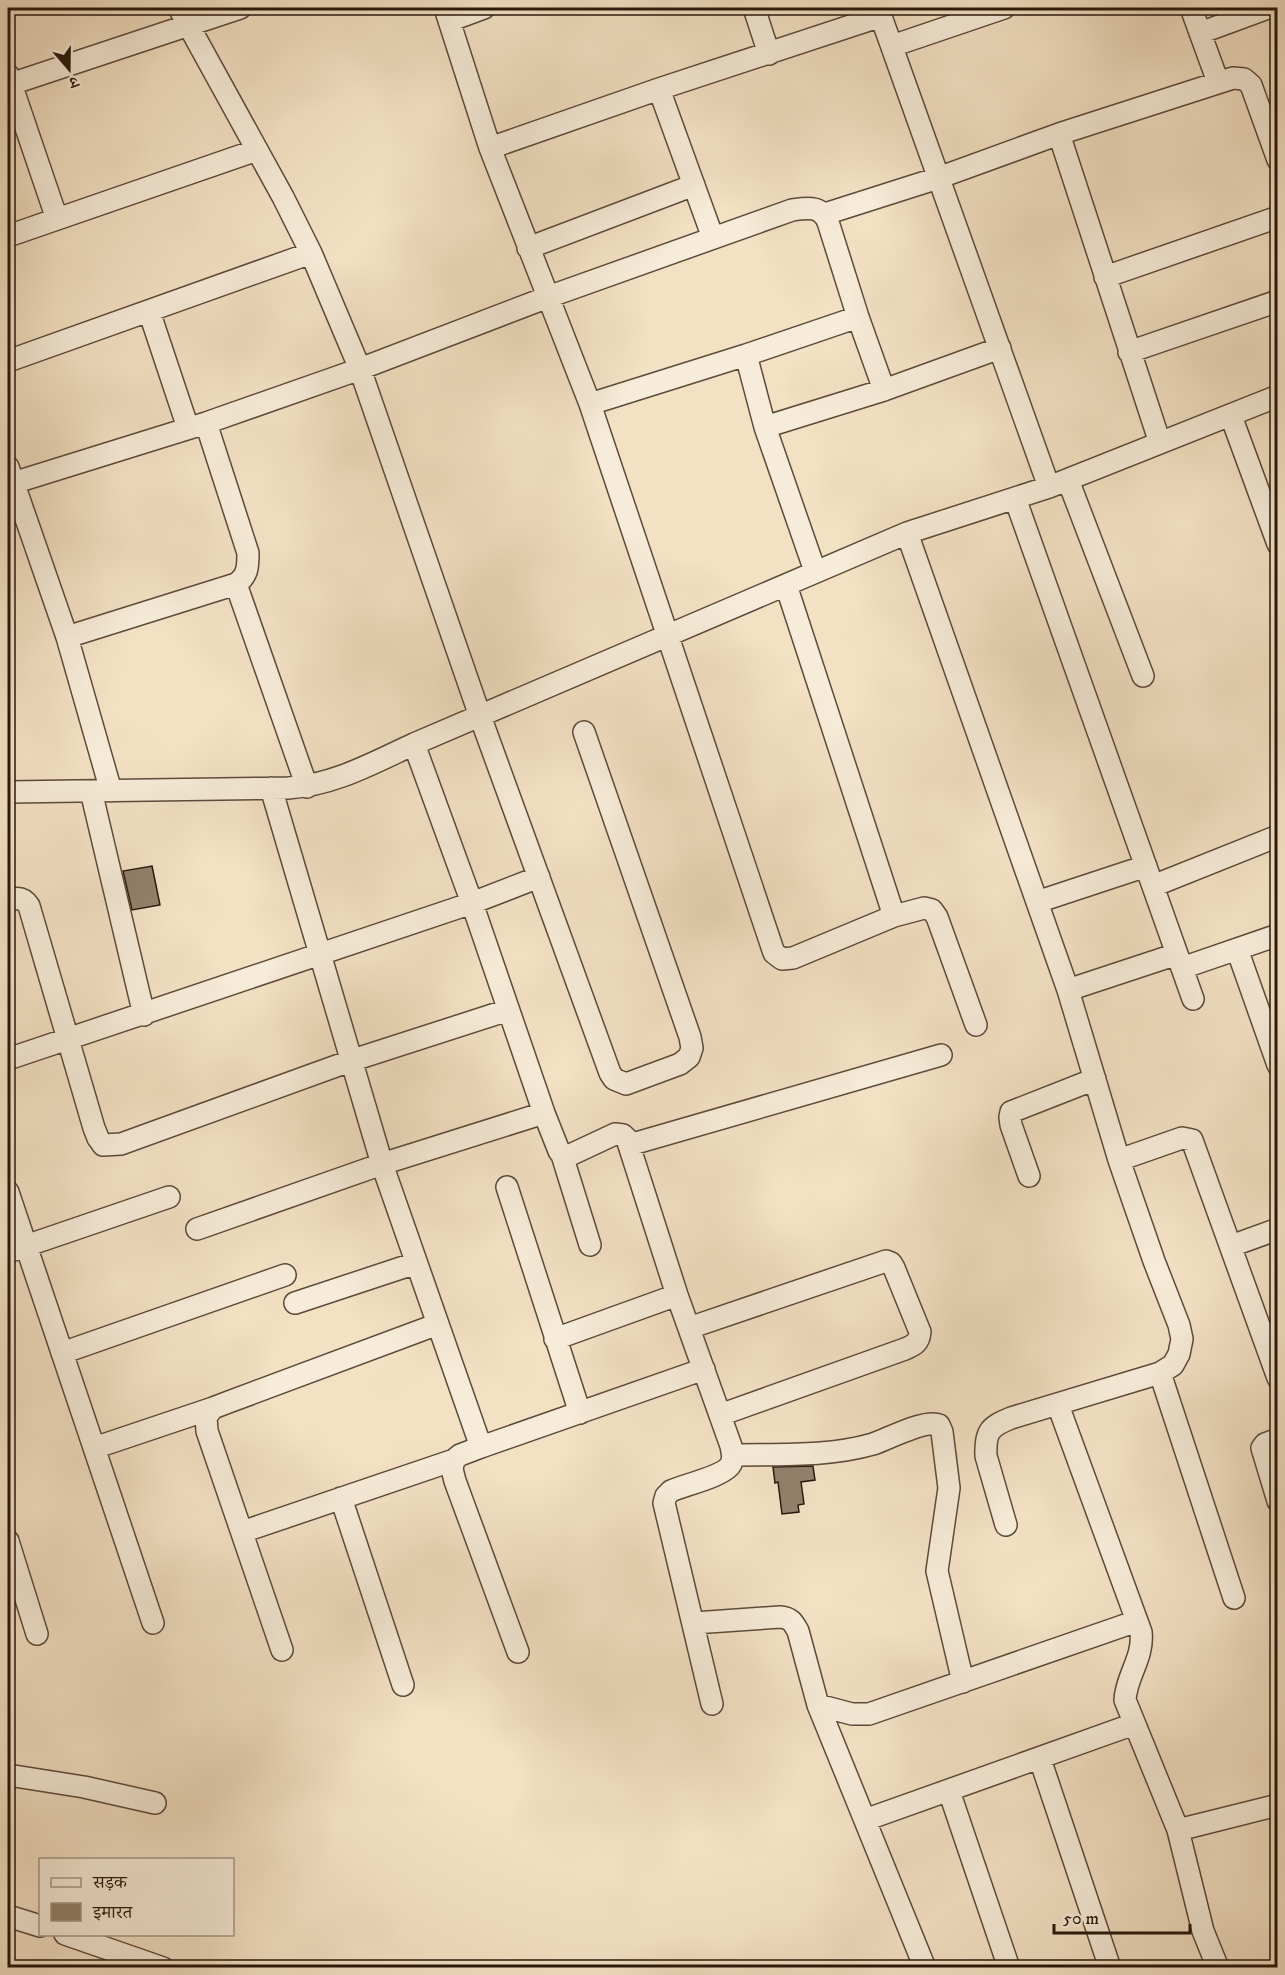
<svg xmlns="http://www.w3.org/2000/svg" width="1285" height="1975" font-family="'IM FELL DW Pica','Noto Serif Devanagari',serif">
<rect width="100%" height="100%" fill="#f3e1c4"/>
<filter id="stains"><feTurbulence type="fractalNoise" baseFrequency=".00333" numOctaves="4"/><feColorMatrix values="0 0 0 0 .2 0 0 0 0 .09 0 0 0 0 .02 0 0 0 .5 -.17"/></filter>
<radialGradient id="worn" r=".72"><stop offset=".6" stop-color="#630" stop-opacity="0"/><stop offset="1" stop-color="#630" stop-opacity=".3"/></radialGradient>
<path fill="#92816c" stroke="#29180c" stroke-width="1.5" d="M152,866l8,39 -28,5 -9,-39z
M813,1466l2,14 -14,2 3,22 -6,1 1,7 -17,2 -4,-32 -3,1 -2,-16z"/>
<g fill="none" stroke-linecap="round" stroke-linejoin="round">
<g stroke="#5c4a3a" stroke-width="24">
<path id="minor" d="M179,8l104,189 28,56 49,116 120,347 130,357 4,6 12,5 54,-20 9,-7 3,-9 -2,-11 -106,-305
M445,8l45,140 100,256 184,549 8,6 11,-1 101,-42
M754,8l15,46
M878,8l171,479
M1191,8l27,74
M449,21l35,-13
M1200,33l68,-25
M892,46l112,-38
M8,75l49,144
M11,84l229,-76
M659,89l54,149
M1059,134l101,309
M490,148l169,-59 222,-73
M825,214l113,-36 121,-44 174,-56 11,1 7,6 27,75
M8,236l249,-86
M528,248l166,-63
M1105,277l173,-60
M149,311l39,117
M1129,352l149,-51
M746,355l19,72 50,144
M8,361l303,-108
M590,404l156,-49 112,-38
M1231,416l47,128
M765,427l119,-37 116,-42
M8,467l59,170 44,154
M1068,480l75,196
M13,483l193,-60 154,-54 188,-72 244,-87c15,-2 29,-5 36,12l30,95 26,73
M1015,498l178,501
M907,533l161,457 51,170 35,101 25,64 3,14 -3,15 -6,11 -13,8 -149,45c-22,9 -26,14 -25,38l20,69
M236,584l71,203
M786,585l108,331 30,-8 8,2 5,7 39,108
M67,637l169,-53c12,-8 12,-18 12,-31l-42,-130
M414,744l58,159 72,210 15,38 3,4 6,1 47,-22 8,1 4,4 50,156 54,151c1,6 3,12 0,18 -6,12 -47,21 -60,27l-5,5 -2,7 48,201
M91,791l53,224
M8,792l280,-4c46,-3 85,-25 126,-44l493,-211 142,-46 229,-91
M1153,886l125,-50
M8,901c9,-4 15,-4 21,5l65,222 4,10 5,7 18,-1 229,-83 158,-51
M1037,902l109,-36
M1237,949l41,116
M1182,968l96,-33
M1068,990l109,-36
M8,1059l464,-156 67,-26
M629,1145l312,-90
M562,1155l28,90
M1119,1160l63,-22 10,2 86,238
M1029,1176l-18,-51 -1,-8 1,-5 84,-33
M507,1187l73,226
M8,1192l145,431
M197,1229l185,-65 -111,-376
M1231,1246l47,-17
M8,1252l161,-55
M295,1303l121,-40
M689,1328l197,-67 5,2 3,5 26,64c-1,11 -6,13 -15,17l-185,66
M555,1339l122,-44
M62,1353l223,-78
M1160,1373l74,225
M1058,1405l83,227c3,26 -15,44 -16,68l53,130 25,101 15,37
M1278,1439l-13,5 -3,4 16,53
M481,1447l-99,-283 162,-51
M94,1448l119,-40
M733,1455c46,-1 95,2 140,-11 15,-5 52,-25 66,-19l3,7 7,56 -12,83 26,111
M341,1498l62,187
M242,1532l212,-72
M8,1541l29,93
M694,1623l86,-6c11,1 13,5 18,14l20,74 107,263
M282,1650l-75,-219 -1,-14 7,-9 13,-5 212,-79
M518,1652l-63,-171 -3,-12 2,-9 6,-5 21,-8 223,-78
M818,1705l34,9h17l268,-93
M1040,1759l70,209
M8,1775l76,12 71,16
M949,1791l60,177
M865,1820l269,-96
M1178,1830l100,-25
M8,1916l32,10
M65,1934l98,34"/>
</g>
<use href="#minor" stroke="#f7ecd9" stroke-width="21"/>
</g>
<rect width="1285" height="1975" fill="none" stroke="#f3e1c4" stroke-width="30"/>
<rect x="9" y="9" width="1267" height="1957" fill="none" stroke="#29180c" stroke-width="3"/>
<rect x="15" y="15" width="1255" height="1945" fill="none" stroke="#29180c" stroke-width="1.5"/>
<rect x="39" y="1858" width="195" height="78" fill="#f7ecd9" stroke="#a59787" stroke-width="1.5"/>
<rect x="51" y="1878" width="30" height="9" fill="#f7ecd9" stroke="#a59787" stroke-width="1.5"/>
<text x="93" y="1888" font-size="18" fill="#29180c">सड़क</text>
<rect x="51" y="1903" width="30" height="18" fill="#92816c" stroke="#a59787" stroke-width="1.5"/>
<text x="93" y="1918" font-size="18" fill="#29180c">इमारत</text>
<g transform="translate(69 69) rotate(160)" stroke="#f7ecd9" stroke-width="4.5" paint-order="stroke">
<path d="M0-4.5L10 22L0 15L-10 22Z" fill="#29180c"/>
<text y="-9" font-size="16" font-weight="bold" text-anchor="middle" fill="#29180c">उ</text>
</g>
<path d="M1054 1924v9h136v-9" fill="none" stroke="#29180c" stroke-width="3"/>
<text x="1063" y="1924" font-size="18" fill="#29180c" stroke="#f7ecd9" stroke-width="4.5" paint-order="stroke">50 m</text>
<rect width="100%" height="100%" filter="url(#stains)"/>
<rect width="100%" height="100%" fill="url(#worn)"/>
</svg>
